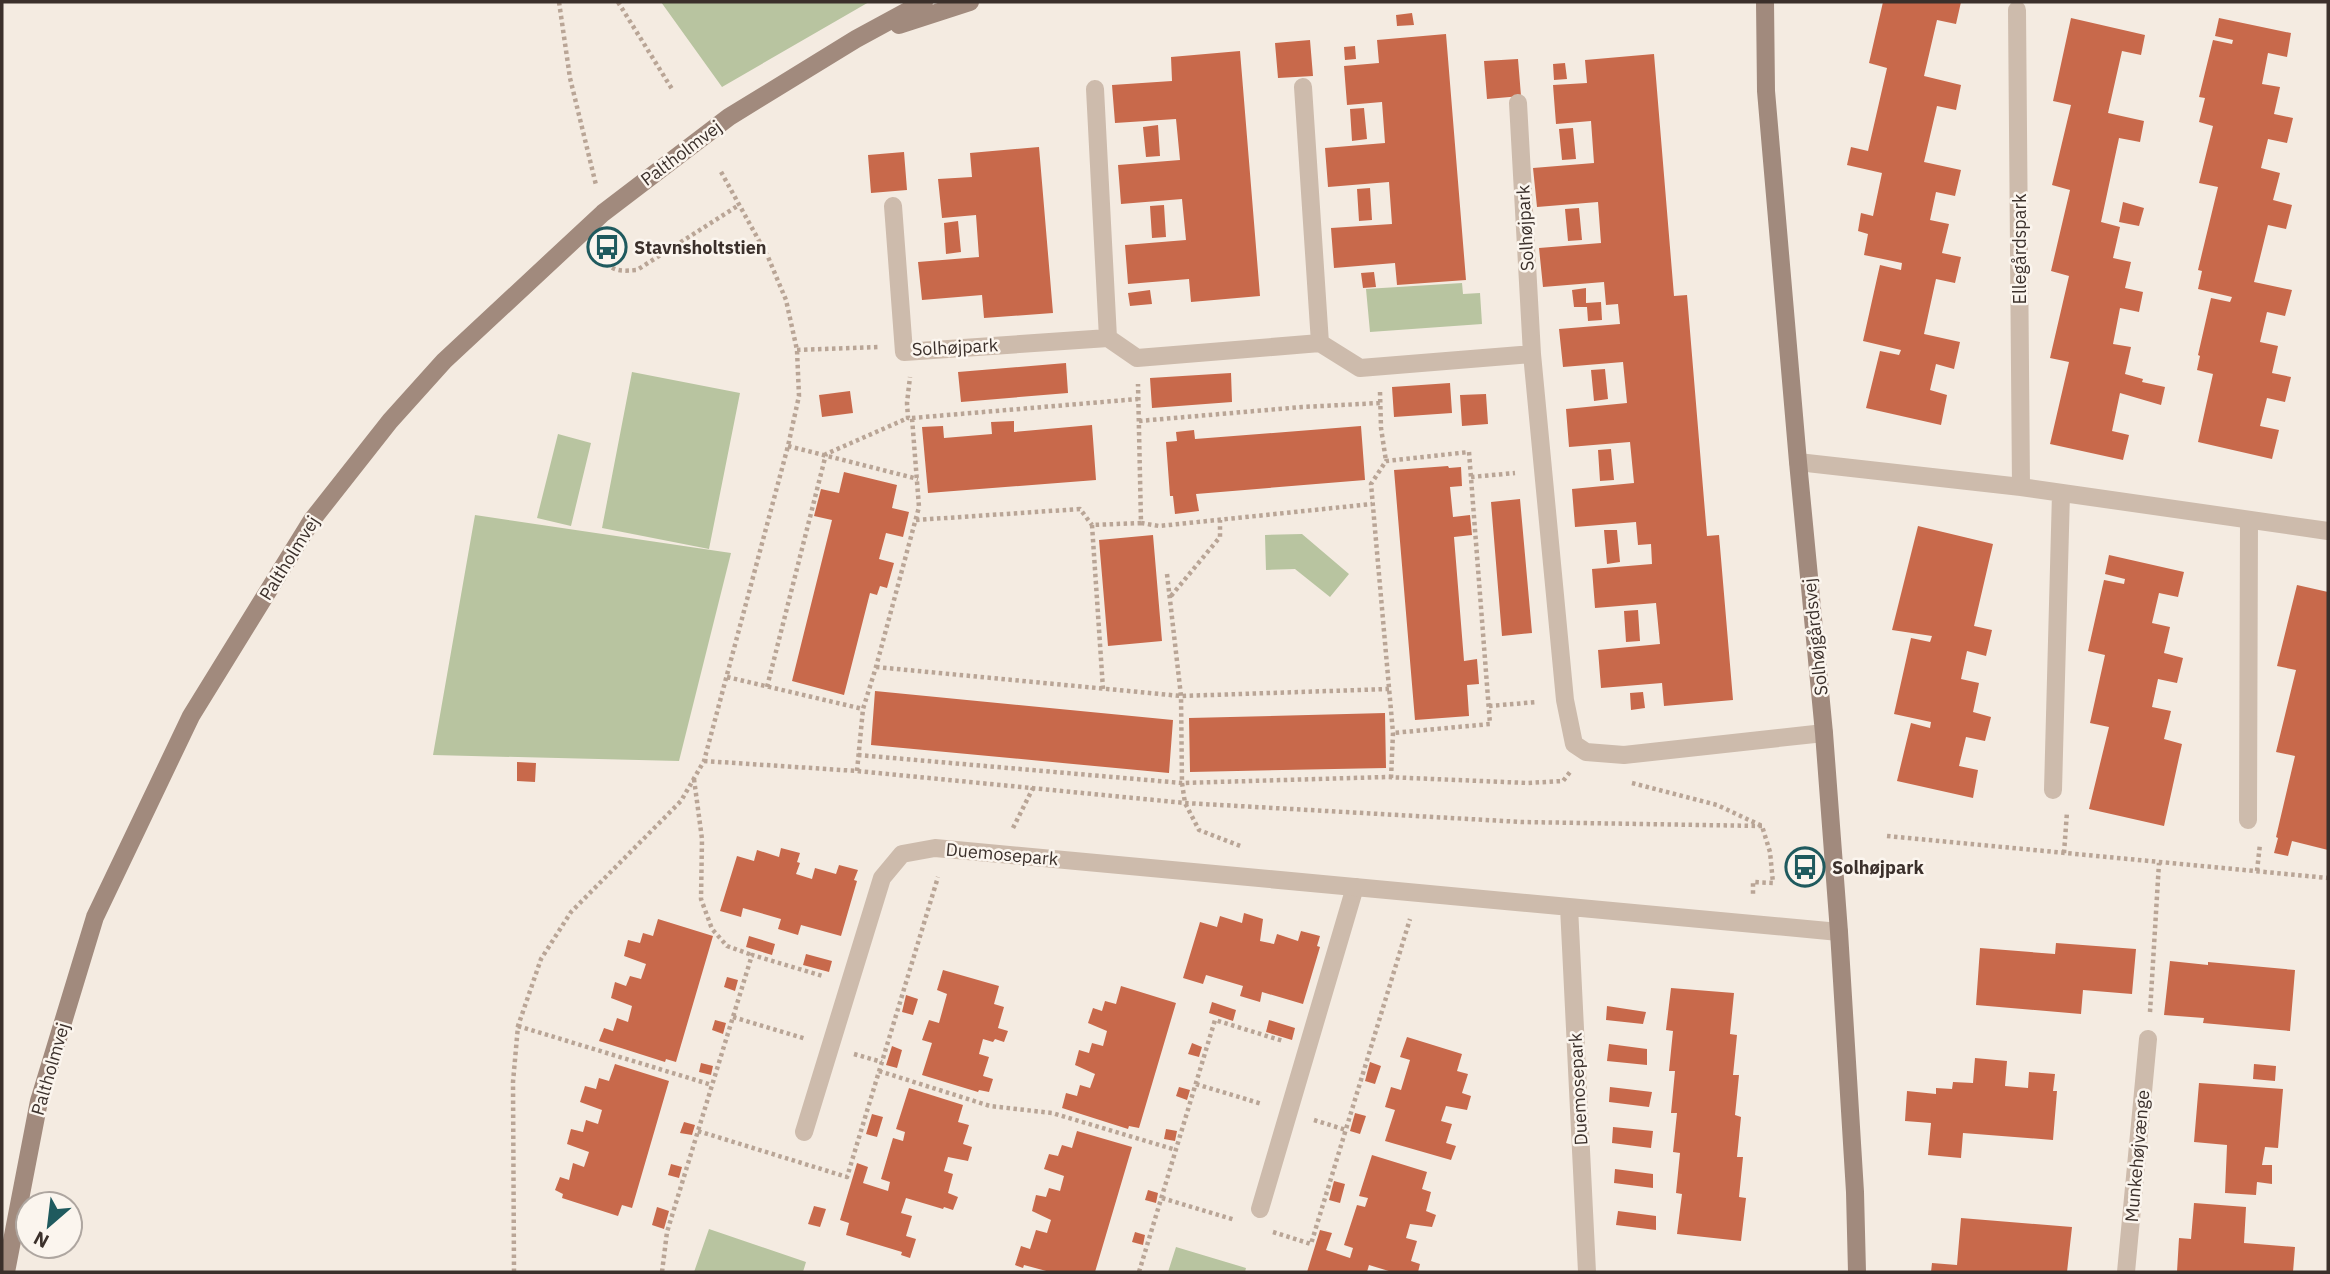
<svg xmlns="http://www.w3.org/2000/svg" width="2330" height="1274" font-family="'IBM Plex Sans',sans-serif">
<rect width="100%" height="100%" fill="#f4ebe1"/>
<path fill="#b8c4a0" d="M661,2h208l-147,85z
M1462,283l1,11 17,-1 2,31 -112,8 -4,-43z
M632,372l108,21 -31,156 -107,-21z
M558,434l33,9 -20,83 -34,-8z
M475,515l256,38 -52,208 -246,-6z
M1302,534l47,40 -19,23 -35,-28 -29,1 -1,-35z
M709,1229l97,33 -3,10h-109z
M1176,1247l70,21 -1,4h-77z"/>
<path fill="#c8694b" d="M1883,2h78l-5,22 -19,-4 -13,56 37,9 -5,25 -19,-4 -13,56 37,8 -6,26 -19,-4 -6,28 19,4 -7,29 19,4 -6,26 -19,-4 -12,55 36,8 -6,27 -18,-5 -6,26 17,5 -6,30 -75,-17 14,-57 19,4 2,-5 -38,-9 17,-76 21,5 1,-7 -38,-8 4,-21 -10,-3 3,-18 12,3 9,-43 -35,-8 4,-18 17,4 19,-83 -18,-5z
M1412,13l2,12 -17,1 -1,-11z
M2071,18l74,17 -4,20 -19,-4 -14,62 36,8 -4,21 -21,-4 -18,84 19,5 -7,31 18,4 -6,26 18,4 -4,20 -19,-4 -7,36 18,3 -6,27 18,5 -1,3 23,5 -4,18 -41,-12 -8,38 17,4 -6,25 -73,-16 19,-82 -19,-4 19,-82 -18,-5 19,-81 -18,-5 19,-80 -18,-4z
M2219,18l72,15 -4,24 -19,-4 -6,31 18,3 -6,27 19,4 -6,25 -19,-4 -7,29 19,5 -7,27 19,5 -6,24 -18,-4 -14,57 38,8 -7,26 -18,-4 -7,30 18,4 -6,27 19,4 -6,25 -18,-4 -7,28 19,4 -7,29 -74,-17 15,-68 -16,-4 3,-14 -2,-1 13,-57 19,4 2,-5 -34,-8 4,-18 -4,-1 20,-83 -19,-4 14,-57 -14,-4 6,-24 -6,-1 14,-57 19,4 1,-4 -18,-4z
M1446,34l20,246 -69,5 -2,-22 -61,5 -3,-40 61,-4 -3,-42 -61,5 -3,-39 60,-5 -3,-41 -35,3 -3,-39 35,-3 -2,-23z
M1310,40l3,36 -35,2 -3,-35z
M1355,46l1,13 -11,1 -1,-13z
M1240,51l20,245 -69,6 -2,-23 -61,5 -3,-39 61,-5 -4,-41 -61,5 -3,-39 62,-5 -4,-41 -61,4 -3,-38 60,-4 -1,-24z
M1654,54l20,242 13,-1 20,241 12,-1 14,165 -69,6 -2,-23 -61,5 -3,-38 62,-6 -4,-41 -61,5 -3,-39 60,-5 -1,-20 -13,1 -2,-23 -61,5 -3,-38 62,-6 -4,-41 -61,5 -3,-38 61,-6 -4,-41 -60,5 -4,-38 61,-5 -2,-20 -12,1 -2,-23 -61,5 -4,-39 62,-5 -3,-41 -61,5 -4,-39 61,-5 -3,-42 -35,3 -3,-39 34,-2 -2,-23z
M1518,59l3,37 -34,3 -3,-38z
M1565,63l2,16 -13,1 -1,-16z
M1364,108l3,31 -15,2 -2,-32z
M1158,125l2,31 -14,1 -3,-30z
M1573,128l3,31 -14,1 -3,-31z
M1039,147l14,166 -69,5 -2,-23 -60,5 -4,-38 61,-5 -3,-42 -34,3 -4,-39 34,-2 -2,-24z
M904,152l3,38 -36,3 -3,-38z
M1370,188l2,32 -13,1 -2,-32z
M2123,202l21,6 -5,18 -20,-4z
M1164,205l2,32 -14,1 -2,-32z
M1579,208l3,32 -14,1 -3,-32z
M958,221l3,31 -15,2 -2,-31z
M1374,272l2,15 -13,1 -2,-15z
M1586,288v15l15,-1 1,18 -14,1 -1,-14h-13l-2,-17z
M1150,290l2,14 -22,2 -2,-13z
M1066,363l2,30 -107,9 -3,-30z
M1605,369l3,30 -14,2 -3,-31z
M1231,373l1,29 -80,6 -2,-30z
M1450,383l2,30 -58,4 -2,-30z
M850,391l3,22 -31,4 -3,-22z
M1486,394l2,30 -26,2 -2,-31z
M1014,421v11l78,-7 4,55 -168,13 -6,-66 21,-1 1,12 48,-4 -1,-12z
M1361,426l4,54 -169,14 3,17 -24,3 -2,-18h-3l-4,-54 11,-1 -1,-9 18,-2 1,9z
M1611,449l3,31 -14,1 -2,-31z
M1448,466l1,2 12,-1 1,19 -12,1 3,30 17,-2 2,20 -18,2 10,124 13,-2 2,25 -12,1 2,31 -54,4 -21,-250z
M844,472l53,13 -5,23 17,4 -6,25 -17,-4 -7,26 15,4 -7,25 -7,-2 -3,9 -7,-2 -26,102 -52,-14 40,-161 -18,-4 7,-27 18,4z
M1520,499l12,134 -30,3 -11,-134z
M1918,526l75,18 -19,82 18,4 -6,26 -19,-5 -6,28 18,4 -6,29 18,5 -6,24 -19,-4 -7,29 19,4 -5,28 -76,-17 14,-58 19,5 1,-6 -37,-8 17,-76 19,4 2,-6 -40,-6z
M1604,530h13l3,32 -13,2z
M1153,535l9,106 -54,5 -9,-106z
M2109,555l75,17 -6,25 -19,-4 -7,30 18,4 -6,26 19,5 -6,25 -19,-4 -6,28 19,4 -7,28 18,5 -18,82 -75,-17 20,-82 -19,-4 15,-68 -17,-4 16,-71 20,4 1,-5 -20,-5z
M2297,585l31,7v258l-36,-9 -4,15 -14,-3 4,-15 -2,-1 19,-81 -19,-4 20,-82 -19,-4z
M1638,610l2,31 -14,1 -2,-31z
M875,691l298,29 -4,53 -298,-28z
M1643,692l2,16 -14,2 -1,-17z
M1385,713l1,55 -196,4 -1,-54z
M517,762l19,1 -1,19 -18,-1z
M781,848l19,5 -3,9 3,1 -4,11 16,5 3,-11 21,6 3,-9 19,5 -4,10 3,1 -16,55 -40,-11 -3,10 -20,-6 3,-10 -38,-11 -2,9 -21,-6 17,-55 17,5 3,-11 22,7z
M1244,913l19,6 -3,22 14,3 3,-10 21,7 3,-10 19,5 -3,10 3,1 -17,57 -41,-12 -2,10 -20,-6 3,-10 -37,-11 -3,9 -20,-6 17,-56 17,5 3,-11 22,7z
M658,919l55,17 -37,126 -10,-3 -1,3 -66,-21 5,-13 9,3 4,-13 11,4 4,-16 -21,-8 4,-16 11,4 4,-10 11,3 5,-15 -22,-8 4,-16 12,3 3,-10 10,3z
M749,936l26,8 -3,11 -26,-8z
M2056,943l80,6 -4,45 -49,-4 -2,24 -105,-9 4,-57 75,6z
M806,954l26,7 -3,11 -26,-7z
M2170,961l38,4v-3l87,8 -5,61 -87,-8 1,-5 -40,-3z
M943,970l56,16 -5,18 10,3 -6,21 10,3 -4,11 -9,-3 -2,3 -10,-3 -4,15 10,3 -6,19 10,3 -4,13 -10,-2 -1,2 -56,-17 10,-32 -10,-3 7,-20 10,3 8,-29 -10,-4z
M727,977l11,3 -3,11 -11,-4z
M1121,986l55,17 -37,125 -10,-2 -1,3 -66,-21 4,-15 11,3 3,-11 10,3 5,-14 -20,-9 4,-15 10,3 3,-10 11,3 4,-15 -19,-8 5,-15 9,3 3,-10 11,3z
M1671,988l63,5 -4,41 7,1 -4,40h6l-4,40 6,2 -4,40h6l-4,40 7,1 -5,43 -64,-7 5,-40 -6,-1 4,-40 -7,-1 4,-39h-6l4,-42h-6l4,-40 -7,-1z
M906,995l12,4 -5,16 -11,-3z
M1212,1002l24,8 -3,11 -24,-8z
M1607,1006l39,6 -3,12 -37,-4z
M715,1020l11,3 -3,11 -11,-4z
M1269,1020l26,8 -3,12 -26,-8z
M1407,1037l55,17 -5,17 11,3 -6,19 9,3 -4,14 -21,-4 -5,15 11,3 -6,19 10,3 -5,14 -66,-19 10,-31 -10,-3 6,-20 10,3 9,-30 -10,-3z
M1192,1043l10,4 -3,10 -11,-3z
M1609,1044l38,5v16l-40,-4z
M892,1046l10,4 -5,18 -11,-3z
M1975,1058l32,3 -2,25 23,2 1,-16 26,2 -2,17h4l-4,49 -90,-7 -2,25 -33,-3 3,-32 -26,-2 2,-30 29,3v-6l16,1 1,-7 20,1z
M1370,1062l11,4 -6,18 -10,-3z
M701,1063l12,3 -2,9 -12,-3z
M615,1064l54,17 -37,127 -10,-3 -4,11 -56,-18 1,-4 -8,-4 5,-13 9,3 4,-17 11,4 5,-15 -22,-8 4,-15 12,3 3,-12 12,4 4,-14 -22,-8 5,-16 11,3 3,-11 10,3z
M2254,1064l22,2 -1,15 -22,-2z
M2199,1083l84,6 -5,59 -13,-1 -3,18h10v19l-15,-2 -1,13 -31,-2 2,-48 -33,-3z
M1179,1087l11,3 -3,10 -11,-4z
M1610,1087l42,5 -3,15 -40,-5z
M909,1088l54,17 -5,17 11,3 -6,19 9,3 -4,14 -20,-4 -4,14 9,3 -5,19 10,4 -5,13 -9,-3 -1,2 -37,-11 -5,15 11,3 -6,20 10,3 -6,19 -9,-3 1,-3 -56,-17 3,-12 -9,-3 17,-57 11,4 -5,16 25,8 2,-9 -9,-3 12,-41 10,3 2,-9 -9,-3z
M1355,1113l11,3 -6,18 -10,-3z
M872,1114l11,3 -6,20 -11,-3z
M684,1122l11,3 -3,10 -12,-2z
M1613,1127l40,4 -2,17 -39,-5z
M1166,1129l11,2 -2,10 -11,-2z
M1077,1131l55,16 -37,125h-45l-26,-7 -1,3 -8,-3 6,-19 9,3 6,-19 11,3 4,-13 -19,-9 4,-16 10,2 3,-9 11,3 4,-15 -20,-7 5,-15 9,2 4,-11 10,3z
M1372,1155l55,17 -5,17 9,3 -5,19 10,4 -4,12 -22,-3 -4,14 11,3 -6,20 9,3 -2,8h-26l-23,-7 -2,7h-60l13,-42 12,3 -6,17 24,8 3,-10 -9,-3 13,-40 8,2 3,-9 -9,-2z
M671,1164l11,3 -3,11 -11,-3z
M1615,1169l38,5v14l-39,-5z
M1334,1181l11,3 -5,19 -11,-3z
M1148,1190l10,3 -2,10 -11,-3z
M2194,1203l52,4 -2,36 51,4 -2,25h-116l2,-34 12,1z
M814,1206l12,3 -6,18 -12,-3z
M657,1207l12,4 -5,18 -12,-4z
M1618,1211l38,5v14l-40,-5z
M1961,1218l111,9 -5,45 -82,-1v1h-54l1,-9 25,2z
M1135,1232l10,3 -2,10 -11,-3z"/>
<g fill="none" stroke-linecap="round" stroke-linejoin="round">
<path stroke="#b9a596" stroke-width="4.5" stroke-dasharray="3.5 3.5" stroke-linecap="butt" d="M559,2l11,76 26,107
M618,2l54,87
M597,253c15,17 17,19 40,17l102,-65
M797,350l81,-3
M1380,392l1,36 5,33
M912,418l226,-19
M1139,421l163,-14 78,-4
M788,446l130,33
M1471,477l44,-4
M916,520l164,-11 12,16
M1141,523l18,3 213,-22
M1167,574l14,122 1,87 3,20 14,27 44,17
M1171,596l49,-59v-17
M876,667l305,29 208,-7
M727,677l136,32
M767,687l59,-233 82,-36
M1103,689l-11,-164 49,-2 -3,-139
M1489,706l48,-4
M858,755l324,28 204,-6 142,6 35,-2 7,-9
M704,761l153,10 328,32 337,19 240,4
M857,771l6,-62 13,-42 43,-160 -7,-89h-4l-1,-15 3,-26
M1391,778l2,-45 -22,-249 15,-23 83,-9 21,272 -97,9
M694,779l8,60 -1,60 11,30 15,17 25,9
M1632,783l85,22 45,21 8,26 3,31 -20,-1v14
M1013,828l20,-40
M1887,836l441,42
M2064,853l3,-41
M2257,871l3,-27
M2150,1012l9,-149
M733,1017l73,22
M518,1026l194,59
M854,1054l28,8
M879,1071l111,35 62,7 124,37
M1196,1084l66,20
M1314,1120l32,10
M698,1131l149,46 91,-300
M1162,1198l73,22
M1273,1232l38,12 99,-325
M514,1272l-1,-190 5,-56 23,-67 30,-47 110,-111 23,-40 84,-315 11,-50 -2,-46 -11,-50 -18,-43 -48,-87
M662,1272l5,-40 85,-277 71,21
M1139,1272l76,-252 68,21"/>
<path stroke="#cdbbac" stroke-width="18" d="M1260,1209l95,-322"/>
<path stroke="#cdbbac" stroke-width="18" d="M2017,10l4,477
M1303,87l17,256
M1095,89l13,249
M1518,103l14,251
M893,206l11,146 204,-14 29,20 183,-15 40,25 172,-14 33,346 9,44 12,8 38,3 200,-22
M1798,462l223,25 307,44
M2053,790l8,-297
M2248,820l1,-300
M1569,907l18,365
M804,1132l78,-254 20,-24 33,-6 904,84
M2126,1272l22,-233"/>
<path stroke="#a18a7d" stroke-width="18" d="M1765,2l1,89 32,371 26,271 15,199 16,260 2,80
M899,25l71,-23
M6,1272l33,-171 56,-184 96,-201 121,-196 78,-99 54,-60 159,-148 126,-96 127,-78 68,-37"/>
</g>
<defs>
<g id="bus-ring" transform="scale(2.0125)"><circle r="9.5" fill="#fbf5ee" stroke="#1f5a5e" stroke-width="1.5"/><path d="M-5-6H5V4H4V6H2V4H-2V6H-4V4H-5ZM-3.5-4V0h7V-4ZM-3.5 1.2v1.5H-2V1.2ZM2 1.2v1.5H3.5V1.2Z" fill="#1f5a5e"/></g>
</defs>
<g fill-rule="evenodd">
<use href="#bus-ring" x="607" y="247"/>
<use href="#bus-ring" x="1805" y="867"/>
</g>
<g text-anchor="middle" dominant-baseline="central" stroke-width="5" stroke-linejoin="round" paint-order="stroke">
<g font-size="18" fill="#3b302b" stroke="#fbf5ee">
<text transform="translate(681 153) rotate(-37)">Paltholmvej</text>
<text transform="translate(1525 228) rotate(-93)">Solhøjpark</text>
<text transform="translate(2019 249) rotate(-90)">Ellegårdspark</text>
<text transform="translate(955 347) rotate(-3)">Solhøjpark</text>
<text transform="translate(289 558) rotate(-58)">Paltholmvej</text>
<text transform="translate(1815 637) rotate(-96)">Solhøjgårdsvej</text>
<text transform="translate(1002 854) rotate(5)">Duemosepark</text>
<text transform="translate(50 1069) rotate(-74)">Paltholmvej</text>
<text transform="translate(1578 1089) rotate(-93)">Duemosepark</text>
<text transform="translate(2137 1156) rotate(-85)">Munkehøjvænge</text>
</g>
<g font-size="18" font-weight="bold" fill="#3b302b" stroke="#fbf5ee" text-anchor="start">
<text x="634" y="247">Stavnsholtstien</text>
<text x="1832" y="867">Solhøjpark</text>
</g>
</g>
<rect width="2330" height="1274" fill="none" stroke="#3b302b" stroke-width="7"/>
<g transform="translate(49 1225) rotate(208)"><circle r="33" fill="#fbf5ee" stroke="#aea6a0" stroke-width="2"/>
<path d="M0-5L12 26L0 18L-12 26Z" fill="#1f5a5e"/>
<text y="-10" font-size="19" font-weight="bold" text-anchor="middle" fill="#3b302b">N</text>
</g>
</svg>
